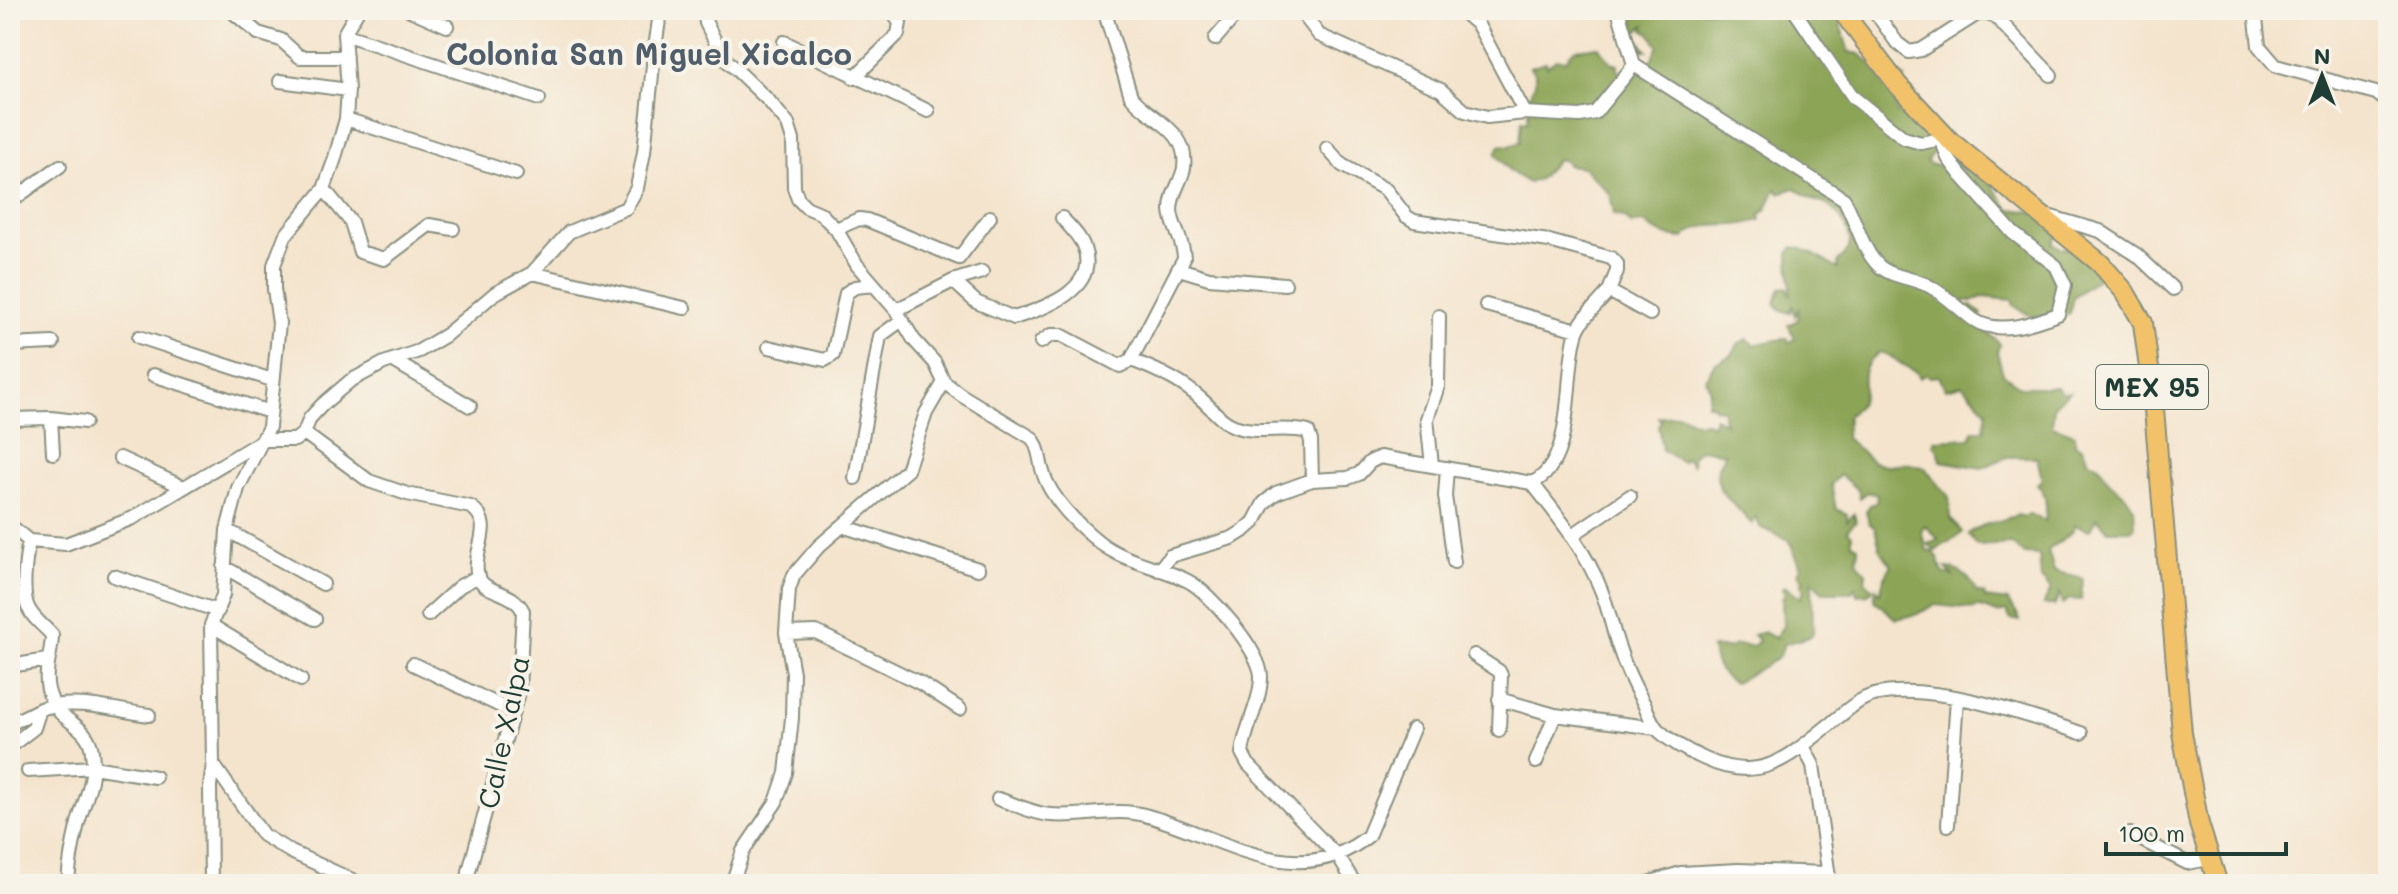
<svg xmlns="http://www.w3.org/2000/svg" width="2398" height="894" font-family="Mali,sans-serif">
<rect width="100%" height="100%" fill="#f7f3e8"/>
<filter id="ink" filterUnits="userSpaceOnUse"><feTurbulence type="fractalNoise" baseFrequency=".0125" numOctaves="2"/><feDisplacementMap in="SourceGraphic" scale="16" xChannelSelector="R" yChannelSelector="G"/><feConvolveMatrix kernelMatrix="1 2 1 2 8 2 1 2 1" color-interpolation-filters="sRGB"/></filter>
<filter id="wash" filterUnits="userSpaceOnUse"><feTurbulence type="fractalNoise" baseFrequency=".006" numOctaves="4" result="noise"/><feDisplacementMap in="SourceGraphic" scale="32" xChannelSelector="R" yChannelSelector="G"/><feGaussianBlur stdDeviation="1.8" result="paint"/><feColorMatrix in="noise" values="0 0 0 0 0 0 0 0 0 0 0 0 0 0 0 0 0 1.4 0 .05"/><feComposite in="paint" operator="in"/></filter>
<g filter="url(#wash)">
<rect width="100%" height="100%" fill="#f4e4cd"/>
<path fill="#8ca456" stroke="#567045" stroke-width="2" d="M1627,10h213l1,17 8,25 11,2 13,11 32,13 -7,15 -1,20 24,8 14,14 1,13 -9,12 2,4 25,4 -1,-9 19,13 13,3 24,34 26,3 23,22 -5,9 8,5 12,-1 24,21v11l-24,18 -4,18 -37,2 -19,-12v-5l-31,-3 -9,4h-10l-1,5h10l10,8 -4,4 8,13 14,13 -3,8 6,22 18,13h36l5,6 7,-1 -15,14 -2,20 23,8v10l7,3 6,13 12,7 8,13 18,16 8,12 1,18 -4,4h-23l-12,-12 -6,12 -15,-5 -3,7 -24,18 6,21 29,8 -2,21 -11,-1 -8,5 -3,-11 -4,12h-12l8,-16 -10,-10 -2,-24 -14,-1 -14,-10 -34,2 -9,-12c15,-12 32,-12 50,-19l7,2 4,-3 16,7c2,-12 2,-28 -8,-37l5,-5 -5,-22h-30l-25,11 -41,-7 -3,-12 -5,-5 3,-4 34,-2 4,-8h10l3,-20 -25,-25 -17,4 -6,-13 -9,1 -3,-3 -7,4 -4,-7c-13,-3 -24,-17 -37,-19 -26,24 -9,26 -18,49 -3,6 -9,11 -14,15l-1,22 27,24 15,4 18,-3 19,5 24,29 2,22 11,13c-8,10 -18,10 -26,19l-9,-7 12,-4 -14,-15 -4,6 6,20h5l6,6 5,16 10,3 -7,-8c15,2 25,9 30,24l8,2 1,4 23,3c3,8 10,11 12,20l-10,-2 -3,-8 -10,2 -20,-7 -2,3 -40,-4 -20,10 -19,4c-9,-6 -11,-14 -22,-18l2,-13 4,5 4,-15 8,-13 -11,-13 -6,-24 -6,-5 -3,-11 4,-7 6,-2 1,-8 -9,-3 -8,6 -1,-7 -19,-16 -9,9 5,25 11,5v7l7,-7 2,7 -9,9 5,5v8l6,3 -1,15 9,12 -1,8 8,8 -5,5 -11,1 -2,-8 -3,5h-29l-11,-10 1,51 -4,4 -25,7 -6,14 -43,25c-14,-6 -22,-19 -23,-35h19l4,-3 18,1 6,-5 -6,-6 11,-3 11,6 8,-12 -1,-28 3,-4 -3,-5 2,-3 16,12 4,-8 -3,-6 3,-3 -6,-8 3,-6 -12,-27 -29,-13 -4,-10 -4,7 -31,-33 -4,-13 1,-11 7,-14 -24,-4 -8,6 -1,10 -6,-7 -4,4 -20,-12 -4,-24 3,-6 -3,-3 22,-3 17,9 10,-1 5,3 3,-8 11,7 -3,-7v-8l-9,-1 -2,-4h-5l3,-16 -5,-9 10,-16 16,-7 8,-13 9,-4 5,6 34,-7 2,5 6,-5 -7,-13 10,-5 1,-12 -4,8 -2,-10 -3,7 -9,-3 -6,-7 6,-15 6,-1 4,9 -2,-42 4,-7c18,2 29,14 45,22v-8c23,-14 8,-41 -8,-54 -6,-5 -13,-4 -19,-8 -6,-3 -9,-8 -16,-11l-15,5 -4,-4 -10,21 -6,5 1,5c-9,2 -18,5 -27,5 -17,1 -37,-2 -50,13 -14,-1 -29,-4 -39,-15l-14,1 -5,-6 -12,-4 -4,-20 -27,-27 -16,-2v-3l-9,-3 -19,20 -11,4 -18,-12 -14,-17 4,-9 10,1 10,-4 2,-22 5,2c3,-13 0,-28 8,-38v-11l-5,-6 16,-5 1,4 9,-7 9,2 9,-12c6,0 17,-2 24,-3l14,17 6,2v6l19,2 2,-8 10,-1 9,-18 -8,-13 -6,-3 1,-5 -11,9 13,17 -11,-3 -13,-21 8,-6z"/>
</g>
<g filter="url(#ink)">
<g fill="none" stroke-linecap="round" stroke-linejoin="round">
<g stroke="#8a9080" stroke-width="16">
<path id="street" d="M410,10l37,16
M704,10l2,13 17,34 46,44 19,23 5,16 1,48 4,11 8,8 14,6 16,16 21,36 39,45 18,30 21,23 9,19 17,13 71,43c8,10 7,22 11,34 7,26 36,54 56,70 27,21 60,24 89,39 22,11 72,70 73,95 0,26 -16,51 -19,77l6,11 91,94 16,26
M1104,10l27,86c19,25 58,32 53,72 -3,15 -13,25 -13,42 1,17 13,31 13,48l-53,102c24,9 51,21 70,39 12,10 18,21 33,27 24,9 50,-1 74,6l3,9 1,39
M1300,10l19,25 122,55 24,21 22,6 38,-4 55,3 15,-3 39,-48
M1461,10l17,15 47,88
M1618,10l16,55 210,134c11,19 19,52 34,66 12,12 36,13 51,21 17,9 30,23 45,34 24,16 60,3 84,-6l7,-29 -9,-19 -43,-33 -53,-59 -12,-16 -8,-22
M1794,10l59,87 51,41 17,5 20,-4
M1874,10l23,33 12,9 12,-2 58,-37 15,2 57,60
M2255,10l4,36 17,20 100,27 12,9
M234,13l24,20 23,7 19,17h46
M344,34l195,65
M1215,39l25,-29
M784,42l144,69
M854,78l44,-44 2,-11 -9,-13
M280,81l68,9
M346,119l170,55
M1327,148l15,17 44,25 20,26 8,5 135,20 62,17 6,6v7l-8,20 41,23
M324,189l27,33 9,30 24,7 45,-34 24,4
M10,202l50,-36
M2048,216l52,15 37,24 36,34
M836,229l23,-10 8,1 92,38 31,-41
M1179,269l30,9 76,6
M532,273l152,35
M953,281l23,21 38,16c30,-10 85,-28 70,-70 -3,-11 -15,-22 -22,-30
M1486,305l92,25
M896,310l57,-29 29,-9
M139,337l133,43
M1041,342l10,-7h10l59,31 11,-6
M10,345l43,-2
M769,347l56,13 8,-5 13,-62 9,-6 19,-2
M392,360l78,46
M153,375l117,37
M51,418l34,4
M10,419l41,-1 2,35
M304,433l65,48 38,13 64,13c25,17 2,42 6,65 3,23 35,16 46,39l-4,78 -50,182 -1,13
M120,458l63,29
M1432,465l-5,-46 11,-33 1,-70
M1447,468l-2,28 9,66
M855,478l25,-142 22,-16
M1532,483c44,-20 32,-106 44,-148 4,-16 23,-31 33,-44
M10,525l19,16 37,3 67,-26 130,-78h32l9,-7 6,-15 12,-13 28,-24 34,-18 35,-12 27,-16 48,-41 38,-21 37,-41 57,-24 11,-20 7,-36 10,-97 5,-35 5,-10
M842,526l136,43
M227,530l96,54
M1571,536l59,-40
M29,541c-3,16 -9,56 1,70 5,9 15,16 22,24 0,22 -12,41 0,66 10,22 37,24 40,51 4,26 -7,47 -14,71 -5,20 -9,41 -10,61
M224,567l91,52
M1159,570l11,-14 62,-18 13,-8 9,-8 10,-19 12,-10 36,-13 36,-2 11,-4 11,-12 10,-5 152,26c26,33 54,68 69,107 8,19 11,39 18,58 6,19 15,38 25,56 4,8 8,20 14,26 13,12 31,22 47,29 54,25 82,0 124,-34 13,-10 28,-26 45,-30 57,-14 152,20 207,38
M114,576l104,35
M428,615l32,-29 19,-10
M211,625l90,55
M786,633l30,-1 104,51 40,26
M1474,655l25,16 2,4 -2,55
M413,664l100,48
M10,666l37,-6
M1499,699l56,16
M10,724l30,-15
M12,745l22,-17 6,-19c35,-11 74,1 109,6
M1803,746l10,19 17,119
M1536,762l19,-47 101,13
M213,764l50,71 28,17 70,32
M28,771l65,-4 62,10
M998,799c17,5 36,15 53,16 33,3 65,-9 97,1 74,21 150,78 220,20l45,-107
M1948,825l9,-126
M2130,834l57,29 22,-4
M211,884l-1,-98 3,-22 -2,-139 12,-30 4,-65 11,-42 31,-61 10,-104 -5,-34v-24l11,-29 39,-47 10,-28 12,-42 2,-29 -4,-56 14,-24
M732,884l11,-33 33,-49 10,-29 6,-55 1,-45 -7,-40 3,-44 5,-14 25,-29 88,-76 19,-57 18,-31
M1645,884l36,-11 57,-3 89,3"/>
</g>
<g stroke="#8a9080" stroke-width="22">
<path id="primary" d="M1841,10l57,75 52,56 150,122 25,29 18,31 10,75 29,335 17,91 19,60"/>
</g>
<use href="#street" stroke="#fff" stroke-width="12"/>
<use href="#primary" stroke="#f2c26a" stroke-width="18"/>
</g>
</g>
<g text-anchor="middle" dominant-baseline="central" stroke-width="8" stroke-linejoin="round" paint-order="stroke">
<rect fill="#f7f3e8" stroke="#60746a" stroke-width="2" x="2096" y="365" width="112" height="44" rx="6"/>
<g font-size="26" font-weight="bold" fill="#1f3d34">
<text x="2152" y="387">MEX 95</text>
</g>
<g font-size="28" fill="#1f3d34" stroke="#f7f3e8">
<text transform="translate(503 732) rotate(-78)">Calle Xalpa</text>
</g>
<g font-size="30" font-weight="bold" fill="#505e6b" stroke="#f7f3e8">
<text x="649" y="53">Colonia San Miguel Xicalco</text>
</g>
</g>
<rect width="2398" height="894" fill="none" stroke="#f7f3e8" stroke-width="40"/>
<g transform="translate(2322 76)" stroke="#f7f3e8" stroke-width="6" paint-order="stroke">
<path d="M0-6L14 30L0 20L-14 30Z" fill="#1f3d34"/>
<text y="-12" font-size="22" font-weight="bold" text-anchor="middle" fill="#1f3d34">N</text>
</g>
<path d="M2106 842v12h180v-12" fill="none" stroke="#1f3d34" stroke-width="4"/>
<text x="2118" y="842" font-size="24" fill="#1f3d34" stroke="#f7f3e8" stroke-width="6" paint-order="stroke">100 m</text>
</svg>
